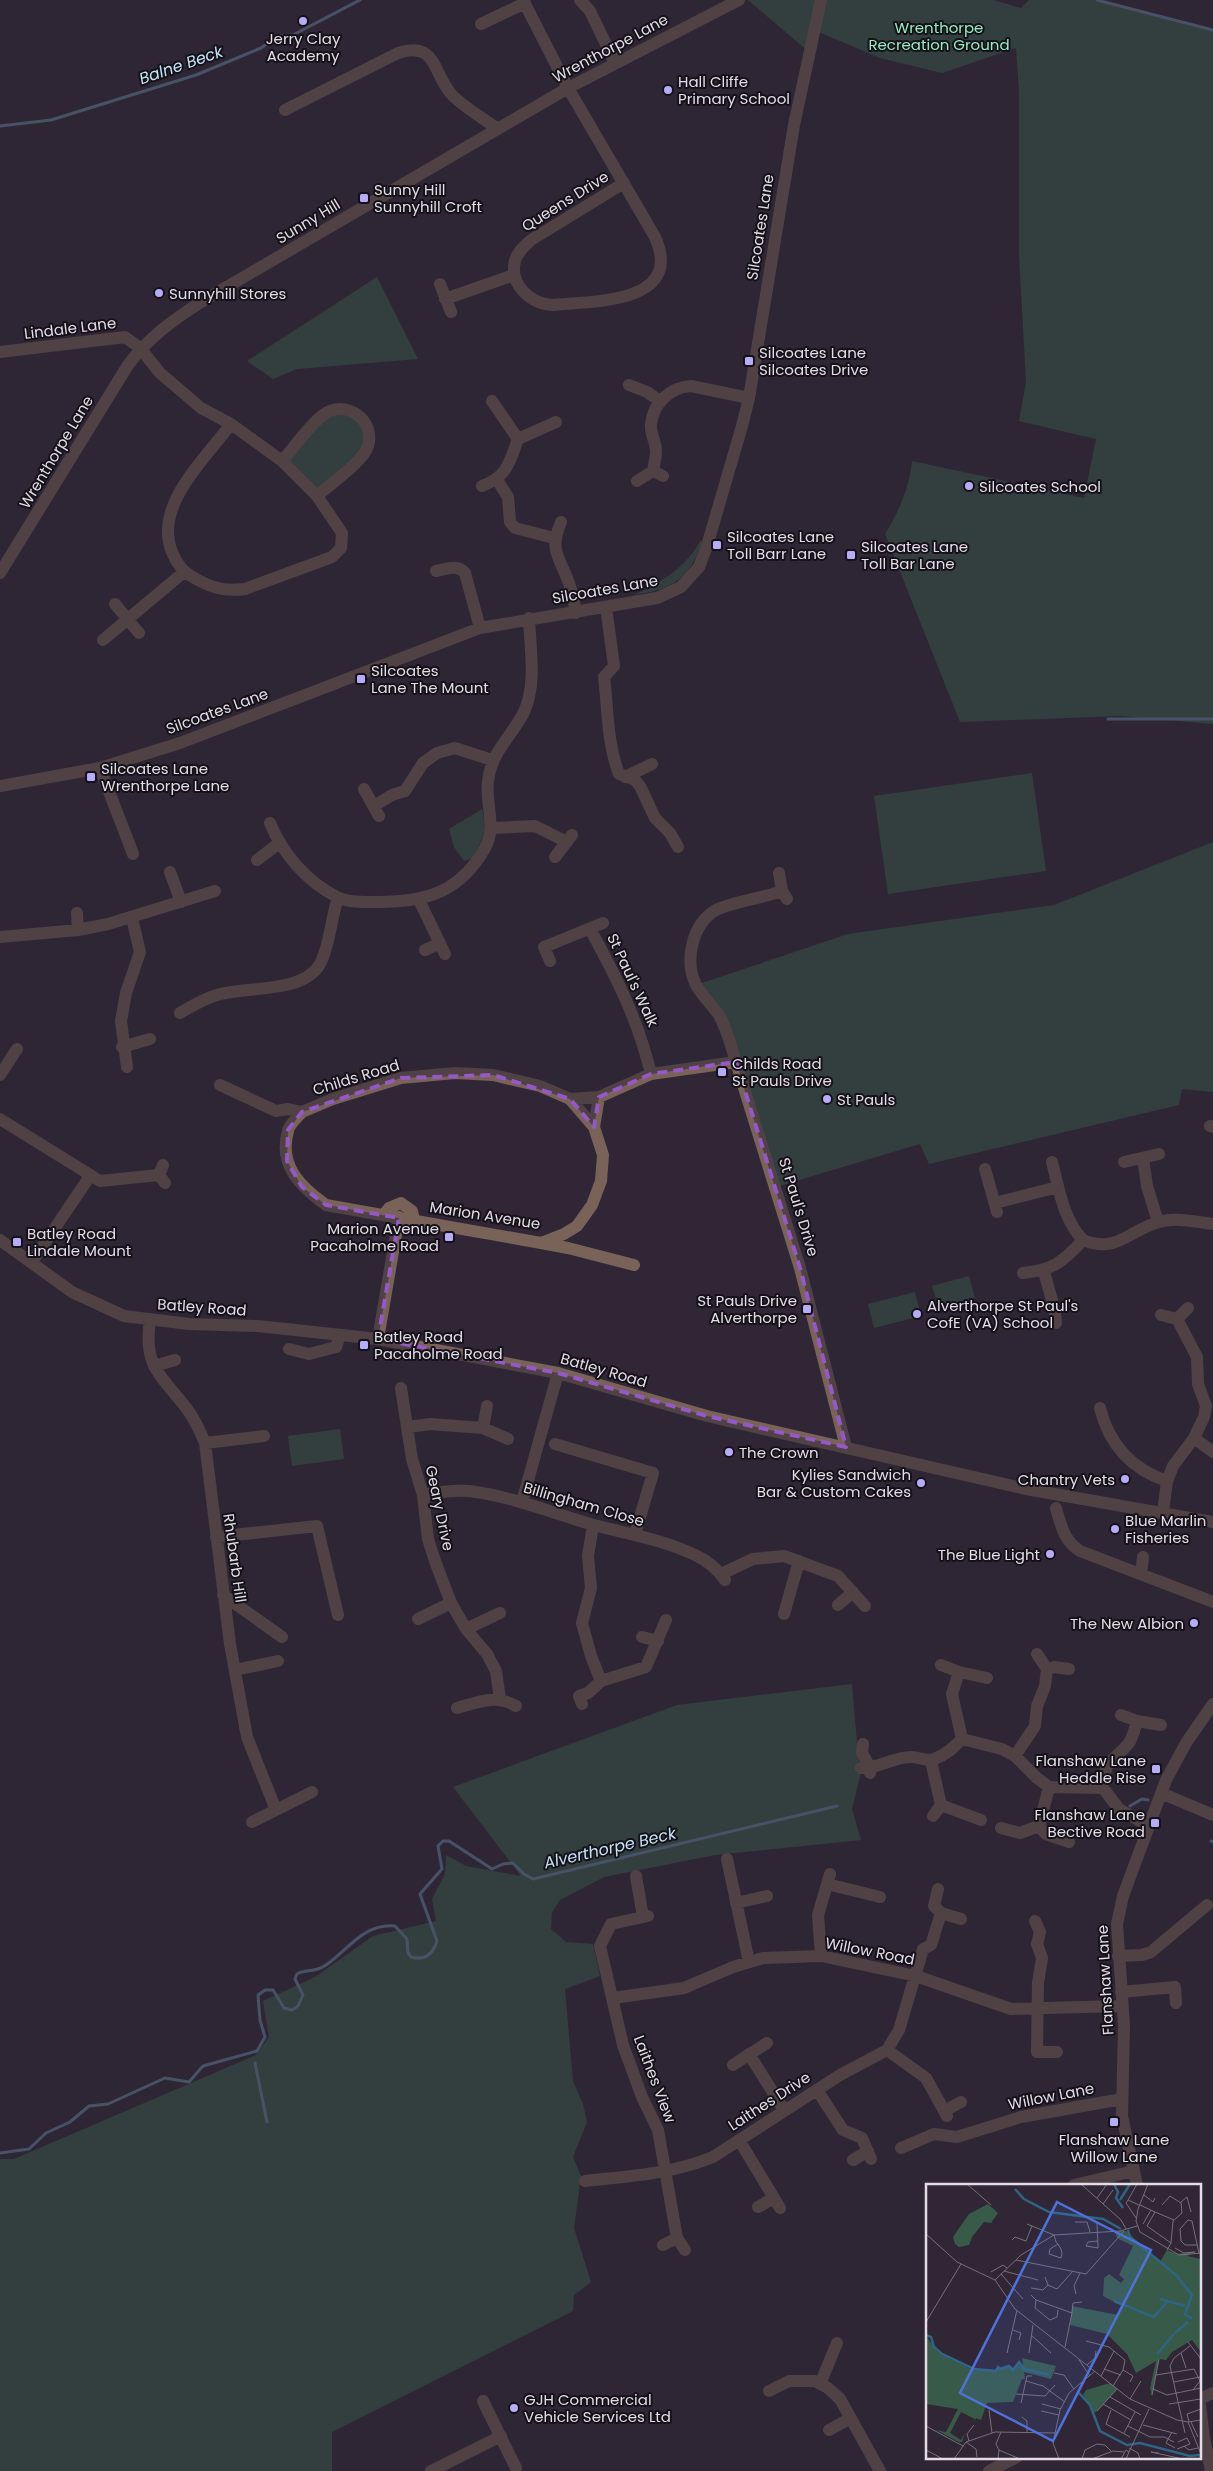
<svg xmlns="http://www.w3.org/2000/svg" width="1213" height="2471" font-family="Poppins,sans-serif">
<rect width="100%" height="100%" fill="#302635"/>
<path fill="#385b49" d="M748,0h245l28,8 8,-8h68l116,30v694l-93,-8 -160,6 -75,-188c14,-23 24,-45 27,-73l172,37 12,-59 -77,-18 7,-39 -7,-127v-164l-3,-43 -74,25 -62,-15 -66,-28 -5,22z
M377,277l41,82 -121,10 -24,10 -26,-18z
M335,410l27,7 6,30 -51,49 -35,-35z
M701,540l1,2c-13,38 -30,47 -68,53 27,-13 52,-27 67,-55z
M1032,773l14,98 -158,23 -14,-98z
M482,809c5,24 2,29 -11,50l-7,2 -10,-14 -5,-18z
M1213,842v250l-31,-3 -3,16 -250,59 -9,-20 -144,43 -48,-150 -32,-52 152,-51 206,-29z
M969,1276l6,22 -36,11 -7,-23z
M915,1292l6,24 -47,12 -6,-24z
M340,1429l4,30 -52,7 -4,-30z
M852,1684l6,71 3,17 -9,37 9,31 -146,15 -111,22 -44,23 -8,12 -1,17 15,13 27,2 7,32 -35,13 8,92 10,23 4,18 -14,35 8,19 -7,52 17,54 -17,13 -1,16 -241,121v39h-332v-312h14l242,-104 13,-18 -6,-36 52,-24 58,-41 63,-15 -4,-22 13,-25 1,-19 20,11 55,10 -68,-89 224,-82z"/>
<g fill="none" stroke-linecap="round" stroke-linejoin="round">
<path stroke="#6488a2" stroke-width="3" d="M1097,0l116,30
M0,126l51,-6 145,-45 65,-27 17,-12 15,-1 67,-35
M1108,719h105
M1130,1806l12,-7 6,1
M1211,1841l2,1
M255,2063l12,59
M0,2153l29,-4 17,-16 24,-11 19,-16 19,-2 57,-26 24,4 14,-16 54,-15 8,-14 -5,-17 -2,-25 7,-5h8l11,18 8,2 6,-4 5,-11 -8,-16 2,-5c9,-5 18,-1 29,-9 23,-16 38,-42 69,-39l12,13 1,14 3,4c14,4 22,-3 26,-16l-17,-47 22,-25 -4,-23 5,-5h6l43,28 11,-5 10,-1 11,11 9,5 304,-73"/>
<path stroke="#796257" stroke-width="12" d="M523,0l45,88 87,149c30,67 -62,64 -102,68 -22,-1 -44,-20 -38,-44 2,-9 10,-15 16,-21l93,-57
M580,0l10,11 25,52
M481,24l44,-21
M285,110l113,-57c41,-13 34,23 56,44 13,12 30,22 44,32
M440,284l11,28
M445,299l69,-24
M0,352l125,-15 15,11 20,25 41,35 30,16 51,37 35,35 25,37 -1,15 -9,9 -87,32c-22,3 -36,-2 -54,-13 -9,-5 -15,-14 -19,-24 -19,-46 33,-93 59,-128
M629,385l18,7 13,9
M518,439l38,-17
M282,461c13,-15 26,-34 41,-46 22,-17 53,5 45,31 -5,16 -38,38 -51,50
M653,471c1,-6 3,-13 3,-20 0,-9 -6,-17 -5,-27 2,-21 20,-37 40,-38l58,12
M497,480l11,17 2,25 5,6 39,10
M637,481l16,-10 10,5
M482,486c26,-10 27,-23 36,-47l-26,-38
M561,522c-11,26 -4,32 6,56 5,11 7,23 9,35
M436,571c10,-2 22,-7 29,2l15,55
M0,573l128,-208c20,-27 45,-45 73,-63l367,-214 171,-88
M115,604l24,29
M606,607l8,59 -10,11c4,32 3,66 15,97l16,6 5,6 15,32 15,15 8,14
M103,640l81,-68
M100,768l33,86
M625,777l27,-13
M0,786l100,-18 80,-25 300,-115 177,-30 24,-11 18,-20 8,-21 35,-120 7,-28 45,-273 27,-125
M364,789l15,27
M374,806l18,-11 13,-4 18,-28 14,-10 18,-5 37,12
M270,823c13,31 36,58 67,74 11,6 29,5 41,5 49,0 82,-10 107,-54 12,-21 0,-45 3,-67 3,-29 24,-45 36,-69 13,-28 6,-64 5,-94
M491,828l44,-2 32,16
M555,857l17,-22
M257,860l21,-16
M170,872l11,30
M779,873l3,18 5,8
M419,900l26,54
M77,913l1,17
M590,929c27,49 48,91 61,145
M0,937l78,-7 30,-6 107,-33
M425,950l15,-7
M550,961l-6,-14 59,-24
M180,1013c12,-7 23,-14 37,-18 29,-9 86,-1 103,-31 10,-19 11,-46 18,-66
M122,1047l28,-8
M736,1062c-5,-16 -9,-33 -17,-47 -7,-10 -17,-19 -23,-30 -12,-24 -4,-61 20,-75 14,-8 48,-12 66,-19
M127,1067l-6,-46 5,-28 14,-41 -8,-34
M0,1075l17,-26
M220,1085l56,26 12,-2 14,3 31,-13 68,-21 54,-5 38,2 47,11 30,13 29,-2 52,-23 85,-12 64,206 46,179
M302,1112c-4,5 -13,12 -14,19 -10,35 13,56 38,74l215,38 23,-9 13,-8 15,-21 9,-24 2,-26 -9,-28 -24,-28
M0,1119l100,62 59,-6
M1210,1126l3,1
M594,1127l5,-30
M1143,1158l4,28 11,36
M1052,1162c7,27 11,57 31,78
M1124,1162l35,-8
M163,1165l-4,10 6,8
M985,1169l12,43
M995,1203l63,-16
M384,1215l5,-7 12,-5 11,8 2,9
M0,1240l72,52 52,24 65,8 69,2 120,13 180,34 149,43 319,73 187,33
M541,1243l27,5 66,17
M32,1262l58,-86
M1044,1271c4,18 11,33 12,52
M1023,1273c30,-3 40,-11 60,-33 34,14 46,-10 76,-18 17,-5 37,0 54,2
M1161,1315l16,4 11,-11
M150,1320c-7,47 11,55 37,89 8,10 13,22 18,34l25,201 17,93 29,73
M378,1339l21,-122
M289,1349l20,5 27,-7 4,-12
M154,1366l21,-6
M401,1388l11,71 11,36 5,44 7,22 16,42 15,26 21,25 9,17 4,28
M1100,1408c9,36 31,61 67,73
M408,1427l22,-3 53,4 25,11
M483,1428l4,-22
M1194,1438l19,14
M205,1443l59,-7
M555,1444l98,29 -18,61
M423,1495c18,-3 36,-6 53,-3 41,6 79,22 118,33 34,9 71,15 103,31 11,5 21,14 28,24
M522,1502l36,-129
M1056,1508c5,17 8,33 24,43l133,51
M1163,1512l4,-31 6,-15 21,-28 10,-21 2,-11 -8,-22 -1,-27 -20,-38
M593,1525l-5,31 3,32 -9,35 9,33 10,25
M216,1537l101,-11 21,89
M721,1574l32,-15 31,-3 54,20 27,30
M1141,1574l2,-17
M223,1595l59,42
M838,1605l15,-13
M784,1614l15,-53
M418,1619l33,-16
M466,1629l34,-16
M642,1637l16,4
M1037,1654l10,15 7,-2 15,2
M941,1665l18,7 28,6
M235,1670l43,-9
M959,1672l-7,22 10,45
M582,1704l-3,-8 9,-3 13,-12 45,-14 20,-47
M457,1708c21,-6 39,-14 59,-2
M1121,1715l16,6 24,4
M863,1744l-1,9 9,16 -1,4
M1015,1756l20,-30 2,-20 8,-20 2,-17
M931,1761l10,44 40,15
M861,1768c17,1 32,-11 50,-11 8,0 15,5 23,2 12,-4 19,-11 28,-20l40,10 13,7 22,22 12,9 54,1 16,21 30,17
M1049,1787l-10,39 7,8 23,8
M1103,1788c3,-33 8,-23 26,-45 4,-6 6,-15 8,-22
M1161,1793l52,22
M933,1816l8,-11
M252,1822l60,-30
M1001,1828l19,5 19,-7
M727,1859l22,103
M636,1876l7,41
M827,1884l53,13
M736,1903l31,-7
M941,1913l20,6
M648,1916l-37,8 -11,22 23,99 19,52 16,33 19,108 8,12
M1035,1921l5,11 -3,12 5,14 -4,25 -1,69h20
M821,1956l-3,-41 12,-41
M1118,1956l24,-1 9,-3 56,-47
M1121,1992l54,-5 1,16
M613,1998l71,-10 49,-21 30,-9 58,-2 95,20 95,33 111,-3
M887,2050l39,28 21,38
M749,2054l35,56
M733,2065l34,-22
M817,2090l26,40 19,8 9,21
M944,2111l17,-9
M739,2140l41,68
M901,2148l33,-14 23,3 64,-20 101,-18
M853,2160l15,-9
M585,2181c44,-5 87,-7 128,-24l127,-82 47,-25 12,-20 24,-81 8,-4 10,-32 -7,-7 4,-17
M1074,2185l60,-14
M1137,2185l-15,-69 2,-91 -7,-101 6,-28 43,-116 20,-37 27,-39
M758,2207l16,-9
M663,2245l14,-7
M820,2384l17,-41
M769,2391l20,-10h26l13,7 12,11 40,72
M1199,2397l5,41 7,33
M1200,2399l13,-6
M483,2401l33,67
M829,2430l22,-12
M431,2471l70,-35
M989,2471l28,-14"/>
</g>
<path d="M0 0H1213V2471H0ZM736,1062l64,206 46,179 -139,-31 -149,-43 -180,-34 21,-121 -73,-13 -24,-18 -15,-26 1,-31 14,-18 99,-34 92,-3 77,24 24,28 5,-30 52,-23z" fill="#302635" fill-opacity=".55" fill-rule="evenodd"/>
<path fill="none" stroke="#9558c9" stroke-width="4" stroke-dasharray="10 6" stroke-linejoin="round" d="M736,1062l64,206 46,179 -139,-31 -149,-43 -180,-34 21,-121 -73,-13 -24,-18 -15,-26 1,-31 14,-18 99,-34 92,-3 77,24 24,28 5,-30 52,-23z"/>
<g fill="#b6acf8" stroke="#151118" stroke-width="2">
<circle cx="303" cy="21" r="5"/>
<circle cx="668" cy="90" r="5"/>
<rect x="359" y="193" width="10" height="10" rx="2.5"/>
<circle cx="159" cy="293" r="5"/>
<rect x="744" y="356" width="10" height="10" rx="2.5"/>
<circle cx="969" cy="486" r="5"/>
<rect x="712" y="540" width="10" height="10" rx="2.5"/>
<rect x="846" y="550" width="10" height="10" rx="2.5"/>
<rect x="356" y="674" width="10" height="10" rx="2.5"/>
<rect x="86" y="772" width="10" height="10" rx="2.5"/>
<rect x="717" y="1067" width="10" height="10" rx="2.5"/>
<circle cx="827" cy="1099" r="5"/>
<rect x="444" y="1232" width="10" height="10" rx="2.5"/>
<rect x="12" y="1237" width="10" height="10" rx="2.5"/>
<rect x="802" y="1304" width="10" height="10" rx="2.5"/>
<circle cx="917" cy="1314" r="5"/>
<rect x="359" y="1340" width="10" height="10" rx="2.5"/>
<circle cx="729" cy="1452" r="5"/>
<circle cx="1125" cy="1479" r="5"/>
<circle cx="921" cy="1483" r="5"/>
<circle cx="1115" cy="1529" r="5"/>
<circle cx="1050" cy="1554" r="5"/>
<circle cx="1194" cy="1623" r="5"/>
<rect x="1151" y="1764" width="10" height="10" rx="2.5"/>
<rect x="1150" y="1818" width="10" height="10" rx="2.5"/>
<rect x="1109" y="2117" width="10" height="10" rx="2.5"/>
<circle cx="514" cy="2408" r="5"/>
</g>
<g text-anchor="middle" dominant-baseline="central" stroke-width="4" stroke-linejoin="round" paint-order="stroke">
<g font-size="15" fill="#95edbf" stroke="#151118">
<text x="939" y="27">Wrenthorpe<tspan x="939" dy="17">Recreation Ground</tspan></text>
</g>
<g font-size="15" fill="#e3dce7" stroke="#151118" text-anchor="start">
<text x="303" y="38" text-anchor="middle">Jerry Clay<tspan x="303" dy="17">Academy</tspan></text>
<text x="678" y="81">Hall Cliffe<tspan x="678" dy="17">Primary School</tspan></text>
<text x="374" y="189">Sunny Hill<tspan x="374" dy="17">Sunnyhill Croft</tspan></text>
<text x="169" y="293">Sunnyhill Stores</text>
<text x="759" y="352">Silcoates Lane<tspan x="759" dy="17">Silcoates Drive</tspan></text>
<text x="979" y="486">Silcoates School</text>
<text x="727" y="536">Silcoates Lane<tspan x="727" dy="17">Toll Barr Lane</tspan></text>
<text x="861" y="546">Silcoates Lane<tspan x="861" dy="17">Toll Bar Lane</tspan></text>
<text x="371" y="670">Silcoates<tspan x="371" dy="17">Lane The Mount</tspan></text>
<text x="101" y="768">Silcoates Lane<tspan x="101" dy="17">Wrenthorpe Lane</tspan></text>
<text x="732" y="1063">Childs Road<tspan x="732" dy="17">St Pauls Drive</tspan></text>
<text x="837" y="1099">St Pauls</text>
<text x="439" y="1228" text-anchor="end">Marion Avenue<tspan x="439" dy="17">Pacaholme Road</tspan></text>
<text x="27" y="1233">Batley Road<tspan x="27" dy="17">Lindale Mount</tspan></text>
<text x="797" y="1300" text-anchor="end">St Pauls Drive<tspan x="797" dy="17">Alverthorpe</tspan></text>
<text x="927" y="1305">Alverthorpe St Paul's<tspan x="927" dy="17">CofE (VA) School</tspan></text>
<text x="374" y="1336">Batley Road<tspan x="374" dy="17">Pacaholme Road</tspan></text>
<text x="739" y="1452">The Crown</text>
<text x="911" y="1474" text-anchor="end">Kylies Sandwich<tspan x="911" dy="17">Bar &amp; Custom Cakes</tspan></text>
<text x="1115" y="1479" text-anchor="end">Chantry Vets</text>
<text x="1125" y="1520">Blue Marlin<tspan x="1125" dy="17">Fisheries</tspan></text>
<text x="1040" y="1554" text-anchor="end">The Blue Light</text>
<text x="1184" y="1623" text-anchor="end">The New Albion</text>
<text x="1146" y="1760" text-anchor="end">Flanshaw Lane<tspan x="1146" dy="17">Heddle Rise</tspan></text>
<text x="1145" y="1814" text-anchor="end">Flanshaw Lane<tspan x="1145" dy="17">Bective Road</tspan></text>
<text x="1114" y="2139" text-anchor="middle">Flanshaw Lane<tspan x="1114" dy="17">Willow Lane</tspan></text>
<text x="524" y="2399">GJH Commercial<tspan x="524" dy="17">Vehicle Services Ltd</tspan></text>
</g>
<g font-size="15" fill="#e3dce7" stroke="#151118">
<text transform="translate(610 48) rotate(-28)">Wrenthorpe Lane</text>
<text transform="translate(565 201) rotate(-32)">Queens Drive</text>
<text transform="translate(308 221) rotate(-31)">Sunny Hill</text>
<text transform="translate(760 227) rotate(-81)">Silcoates Lane</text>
<text transform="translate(70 328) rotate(-7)">Lindale Lane</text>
<text transform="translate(56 452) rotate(-59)">Wrenthorpe Lane</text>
<text transform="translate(605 589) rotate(-10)">Silcoates Lane</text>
<text transform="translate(217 711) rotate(-20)">Silcoates Lane</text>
<text transform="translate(633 980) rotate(65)">St Paul's Walk</text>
<text transform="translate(356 1077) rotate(-17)">Childs Road</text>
<text transform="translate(799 1207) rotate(73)">St Paul's Drive</text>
<text transform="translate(485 1215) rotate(9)">Marion Avenue</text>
<text transform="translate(202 1307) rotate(4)">Batley Road</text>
<text transform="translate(604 1370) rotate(16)">Batley Road</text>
<text transform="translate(584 1504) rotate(16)">Billingham Close</text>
<text transform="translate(440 1508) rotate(78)">Geary Drive</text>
<text transform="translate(235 1558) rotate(82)">Rhubarb Hill</text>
<text transform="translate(870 1951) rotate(11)">Willow Road</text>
<text transform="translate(1105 1980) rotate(-93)">Flanshaw Lane</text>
<text transform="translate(655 2079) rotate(69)">Laithes View</text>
<text transform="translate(1051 2096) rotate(-11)">Willow Lane</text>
<text transform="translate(769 2101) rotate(-33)">Laithes Drive</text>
</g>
<g font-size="16" font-style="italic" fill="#c4e2f7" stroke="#151118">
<text transform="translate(181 65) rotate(-19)">Balne Beck</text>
<text transform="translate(610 1848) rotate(-13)">Alverthorpe Beck</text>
</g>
</g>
<g transform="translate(926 2184)">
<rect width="275" height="275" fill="#302635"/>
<path d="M62,20l10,9 -7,10 -7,-1 -12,15 -3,8 -10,2 -4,-3 -2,-7 16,-23zM189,47h11l34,31 7,-12 10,4 20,-3 -10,5 14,3v93l-9,-12 -20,12 -6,8 -7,-1 -7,37 -2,-8 6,-27 -20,12 -9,-19 -20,-20 -37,-9 2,-19 46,9 4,-9 -19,-10 1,-18 5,-4 12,9 3,-4 -5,-4 14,-29 -16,-8zM0,152l14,18 33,16 23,1 2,-4 17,1 3,-5 5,4 -1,-9 34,8 -5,13 -27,-7 1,7h-3l-9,23 -26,1 -6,17 -5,-2 -3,6 2,-5 -14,-7 -11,21 11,7 4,-7 -3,9h-3l-23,-12 10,2 12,-23 -32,-5zM184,199l7,6 -22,24 -12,-18 3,-5z" fill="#385b49"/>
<path fill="none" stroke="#2e6484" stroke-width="2.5" d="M188,0l4,8 -2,6 7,10M89,5l9,10 25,13 54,7 18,10M194,16l10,-16M202,46l2,7 46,38 16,20 -7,19 7,5M234,115l25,7M188,117l40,16 14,-16M249,149l13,-11M0,151l5,2 3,10 8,7 32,15 22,2 2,-4 2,2 9,-3 4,4 6,-8 5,7 26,6M231,170l17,-20M152,208l12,13 10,26 27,14 13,-2 50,13 10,-1"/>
<path fill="none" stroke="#786f7c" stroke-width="1" d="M41,0l24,21M155,0l40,36 5,9M222,0l-10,25 -2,12 4,11 39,23 22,-2M218,11l9,7 2,-4M261,13l4,15M171,14l10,-14M202,16l9,-16M177,20l10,-14M214,21l15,7M236,21l8,-9 11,7M210,34l-10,-15 2,-3 11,5M149,38h12l3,10M171,38l1,24v2l-12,-2 2,-4 10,-1M101,40l27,11M217,40l8,-14M0,50l31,28 38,18 20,29 115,90 47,21 11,2 13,-2M128,51l2,7 2,2 3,5 1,4 -1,5 -12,-4 1,-5 8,-5M86,56l3,-3 11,4 6,-15M245,59l-24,-17 8,-14 19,8M271,61h-12l-4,-4 -1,-12 8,-9 4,1 7,32M249,64l9,5 11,-1M241,66l4,-7 2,-22 9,-8 -1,-11 6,-5M90,76l70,14 38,-43M78,87l34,9M65,88l12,-7 4,3M75,90l22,25M119,93l3,8 9,4 16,-18M69,96l26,-25 33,-20 66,-4 17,-5M105,104l12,2 5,-5M150,110l-2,-8 6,-13M105,111l5,5 36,13 -7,34M110,116l-1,8 15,12 7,-3 1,-7M146,129l1,-10 9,-1M0,138l35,-58M87,146l8,3 -2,7M105,151l20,18M160,157l23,6 16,13 -2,10 -10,16M262,158l13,17M81,169l10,-43M103,169l4,-28M255,169l5,15M153,176l11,16M161,181l8,-7 1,-7M178,185l17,6M197,186l10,6 -3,6M128,189l10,2 10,14M230,191l38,-6 6,12 -7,9M175,192l13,-25M100,197l17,5 22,16M248,198l26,-5M227,205l14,6 34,-7M90,210l29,2 10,-11M226,211l7,-36M184,213l31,18M204,215l11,-18M95,219l6,-27h5M116,220l19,5M177,220l28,16M243,220l32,-5M63,226l3,23M185,226l-5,14 24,13M115,227l18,4M171,227l20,-22M96,233l5,4v11M262,238l13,32M263,238l-2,-8 14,-5M265,238l7,15M217,241l34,9M0,242l37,20M202,242l22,11h14l10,5M246,248l-6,11 9,5M198,249l11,-21M259,249l-15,-67 4,-8 16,-12M43,257l-2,-7 7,-9M40,258l10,7 1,8M258,262l5,4 9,-2M203,264l9,5 2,6M251,265l13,-5 -3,-6 -9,4M0,266l17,9M73,266l21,9M203,268l20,-43M233,269l-8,-1 32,7M28,275l12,-17 29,-10 61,1M72,275l1,-9 -3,-6 5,-12M133,275l-6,-16 7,-33 9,-17 26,-22M156,275l3,-9 12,-6 8,1 6,6M166,275l21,-8 11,1M195,275l5,-9 3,2 -3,7"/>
<path fill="#4e72dc" fill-opacity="0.15" stroke="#4e72dc" stroke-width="2.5" d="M131,18l94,48 -98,191 -93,-48z"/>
<rect width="275" height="275" fill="none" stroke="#e3dce7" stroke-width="2.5"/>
</g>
</svg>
